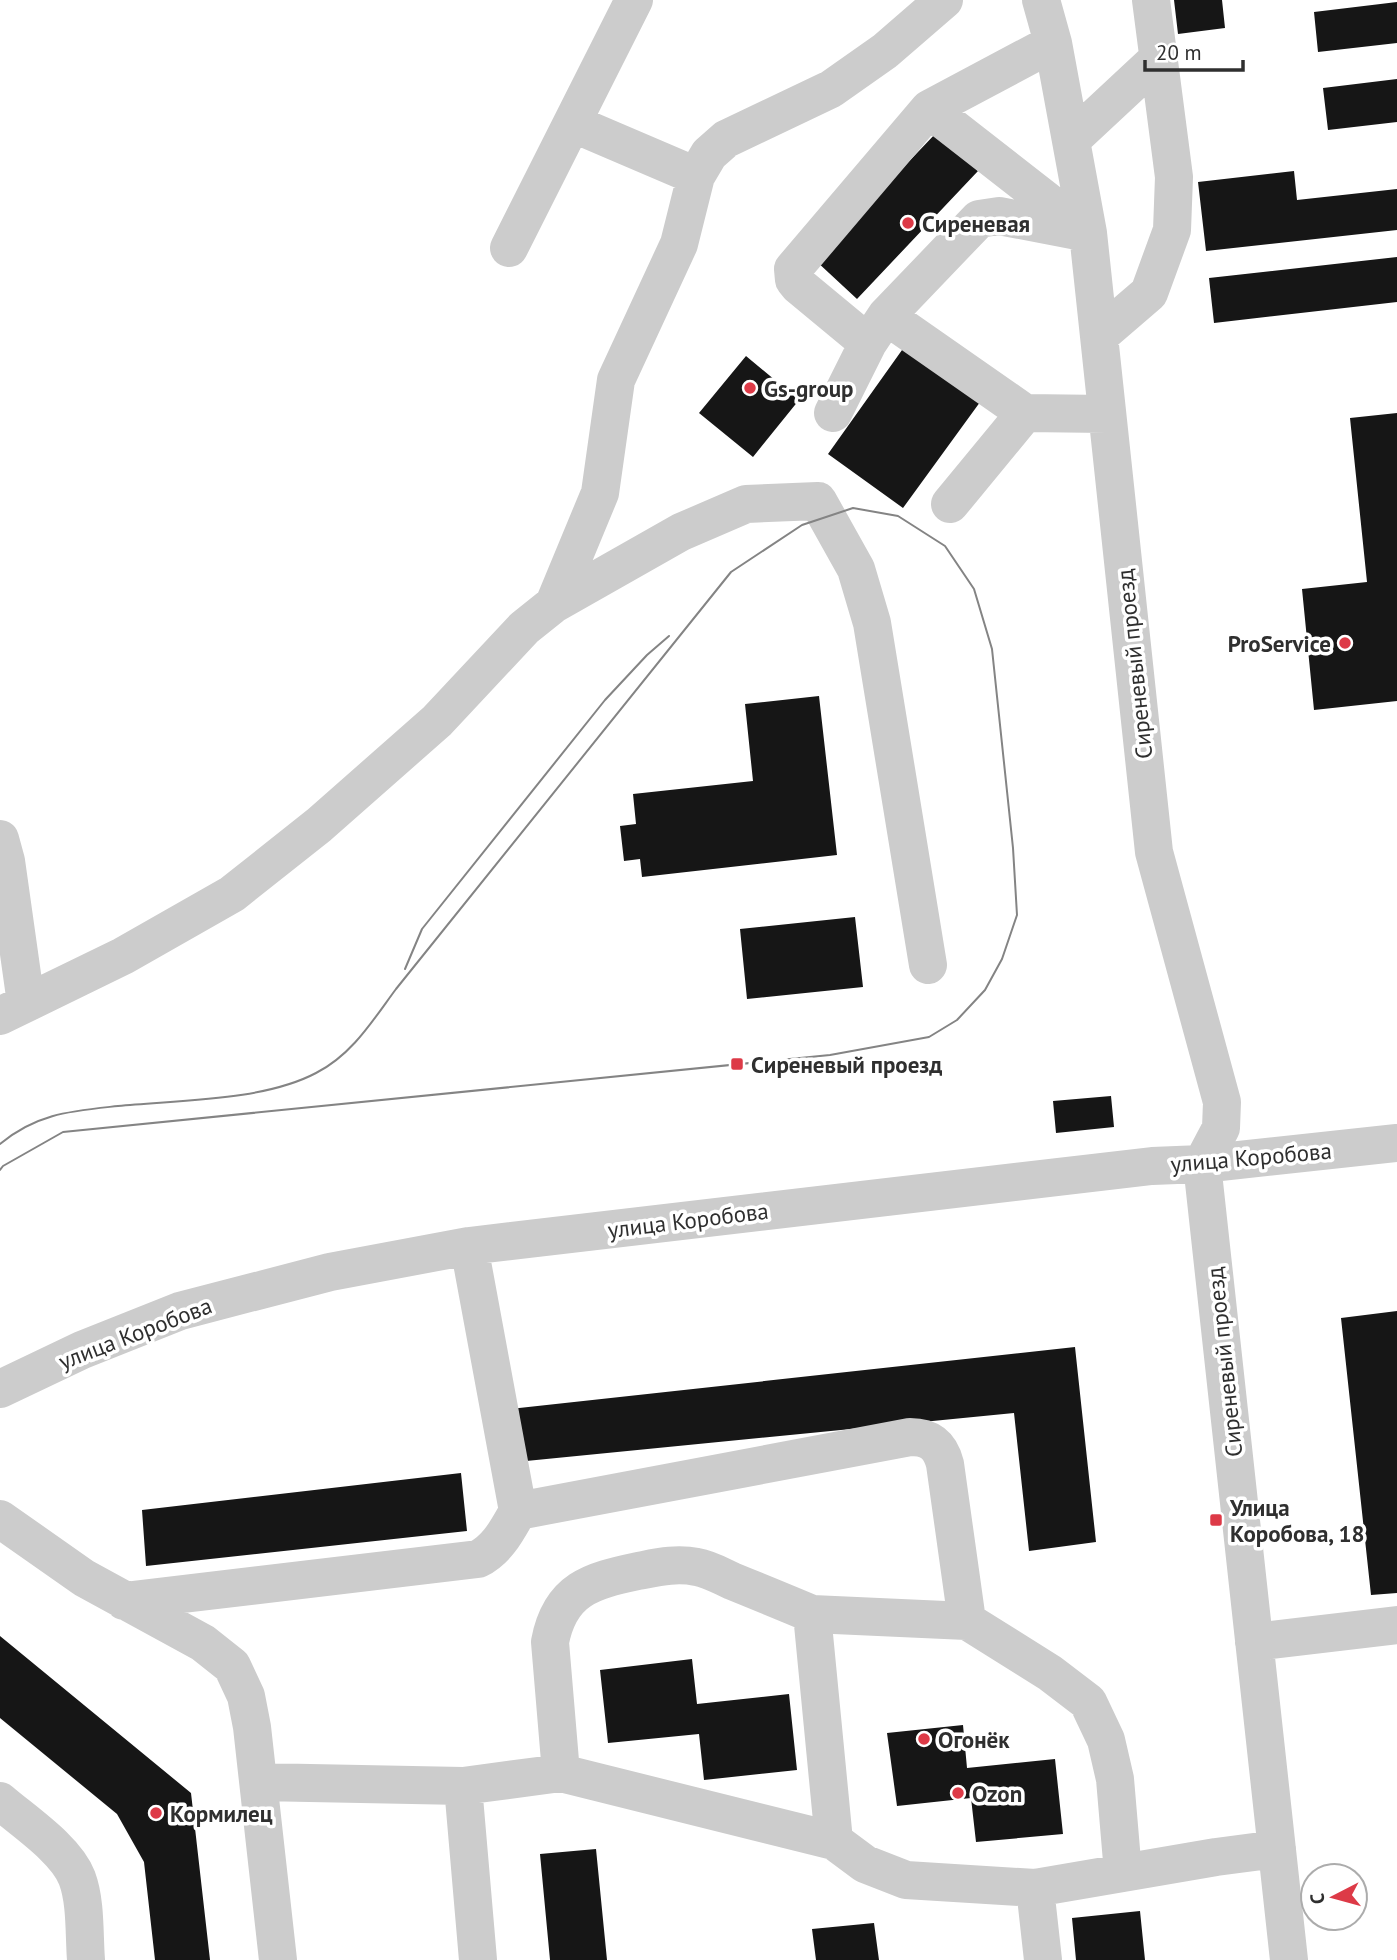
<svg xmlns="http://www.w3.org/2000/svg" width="1397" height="1960" font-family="'PT Sans',sans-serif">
<rect width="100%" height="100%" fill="#fff"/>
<path fill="#161616" d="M1174,0h48l3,28 -47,6z
M1397,2v41l-79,9 -4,-40z
M1397,79v43l-69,8 -5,-42z
M937,132l41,39 -121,128 -42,-39z
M1294,171l3,29 100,-11v41l-191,21 -8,-69z
M1397,257v45l-183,21 -5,-45z
M907,343l76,55 -80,110 -75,-54z
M746,356l53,44 -46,57 -54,-44z
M1397,413v288l-83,9 -12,-121 65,-7 -17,-164z
M819,696l18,159 -195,22 -2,-18 -16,2 -4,-35 16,-2 -3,-30 120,-13 -8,-77z
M855,917l8,70 -116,12 -7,-70z
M1111,1096l3,31 -58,6 -3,-32z
M1397,1311v282l-26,2 -30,-277z
M1075,1347l21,195 -67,9 -15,-138 -498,49 -6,-53z
M461,1473l6,58 -321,35 -4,-56z
M0,1636l191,157 19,167h-55l-11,-98 -27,-48 -117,-96z
M692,1659l5,45 92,-10 8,76 -93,10 -5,-46 -91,9 -8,-73z
M963,1725l4,43 88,-9 8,75 -87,8 -5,-44 -74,8 -10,-73z
M596,1849l11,111h-57l-10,-106z
M1140,1911l5,49h-69l-4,-42z
M874,1923l5,37h-63l-4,-31z"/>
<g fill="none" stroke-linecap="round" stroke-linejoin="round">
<path stroke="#ccc" stroke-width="38" d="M1041,0l12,43 35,190 66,619 68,250 -1,26 -19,36 87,796
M929,109l124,-66
M572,123l124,53
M1071,140l88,-82
M509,248l125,-248
M886,316l139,97 82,1
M1099,336l50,-43 23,-63 2,-53 -23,-177
M868,343l-70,-58 -4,-5 -1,-11 136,-160 159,124
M833,413l35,-70 18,-27 93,-97 20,-3 84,16
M950,504l75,-91
M554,604l46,-111 16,-113 63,-136 17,-68 13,-22 17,-15 105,-50 54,-38 59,-51
M0,839l6,22 20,142
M0,1016l123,-60 109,-62 87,-69 118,-104 87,-93 30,-24 127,-72 65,-28 72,-3 38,68 16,54 56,342
M469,1246l49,265 392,-74c20,0 30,8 35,27l22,157
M0,1389l82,-39 98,-39 150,-39 139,-26 683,-80 50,-2 195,-21
M0,1519l84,59 119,65 29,23 14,30 6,31 26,233
M124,1601l354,-42c20,-10 29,-29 40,-48
M1254,1642l143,-17
M561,1773l-11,-131c10,-53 41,-61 88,-71 21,-4 38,-8 59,-4 12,2 24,9 35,14 27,11 54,22 80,33
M259,1782l204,4 98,-13 273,68 31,23 41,16 129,8
M463,1786l15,174
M0,1801c23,20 66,48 77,77 9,24 7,56 9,82
M834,1841l-22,-227 155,7 83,52 38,29 18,38 9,39 8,94
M1043,1960l-8,-72 181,-31 61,-8"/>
<path stroke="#848484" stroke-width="2" d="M405,969l17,-40 183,-229 42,-45 22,-19
M0,1144c37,-31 72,-33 118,-38 61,-6 145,-5 198,-33 36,-18 57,-53 80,-84l335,-417 71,-47 51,-17 45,8 47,30 29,43 18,60 21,199 4,67 -15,44 -17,31 -28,30 -28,17 -99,18 -767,77 -60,34 -3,4"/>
</g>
<g fill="#dd3a47" stroke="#fff" stroke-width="2.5">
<circle cx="908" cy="223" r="7"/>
<circle cx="750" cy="388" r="7"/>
<circle cx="1345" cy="643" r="7"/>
<rect x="730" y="1057" width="14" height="14" rx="3.5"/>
<rect x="1209" y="1513" width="14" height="14" rx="3.5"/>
<circle cx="924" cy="1739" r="7"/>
<circle cx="958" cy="1793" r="7"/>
<circle cx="156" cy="1813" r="7"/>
</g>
<g text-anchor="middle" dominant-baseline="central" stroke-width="7" stroke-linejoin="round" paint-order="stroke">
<g font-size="23" font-weight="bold" fill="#2f2f2f" stroke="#fff" text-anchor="start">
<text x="922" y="223">Сиреневая</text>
<text x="764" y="388">Gs-group</text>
<text x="1331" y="643" text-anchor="end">ProService</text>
<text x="751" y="1064">Сиреневый проезд</text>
<text x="1230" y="1507">Улица<tspan x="1230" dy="26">Коробова, 18</tspan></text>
<text x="938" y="1739">Огонёк</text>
<text x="972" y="1793">Ozon</text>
<text x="170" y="1813">Кормилец</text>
</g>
<g font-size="23" fill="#2f2f2f" stroke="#fff">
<text transform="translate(1134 664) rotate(-96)">Сиреневый проезд</text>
<text transform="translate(1251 1157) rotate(-5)">улица Коробова</text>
<text transform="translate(688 1220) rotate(-7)">улица Коробова</text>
<text transform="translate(135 1333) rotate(-21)">улица Коробова</text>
<text transform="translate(1224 1362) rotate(-96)">Сиреневый проезд</text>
</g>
</g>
<g transform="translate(1334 1897) rotate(264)"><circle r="33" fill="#ffffff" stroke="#acacac" stroke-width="2"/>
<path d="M0-5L12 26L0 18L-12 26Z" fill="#dd3a47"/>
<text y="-10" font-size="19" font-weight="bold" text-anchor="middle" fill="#2f2f2f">С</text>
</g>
<path d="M1145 60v10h98v-10" fill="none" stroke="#2f2f2f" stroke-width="3.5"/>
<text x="1156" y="60" font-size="21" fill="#2f2f2f" stroke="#ffffff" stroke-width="5" paint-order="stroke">20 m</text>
</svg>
